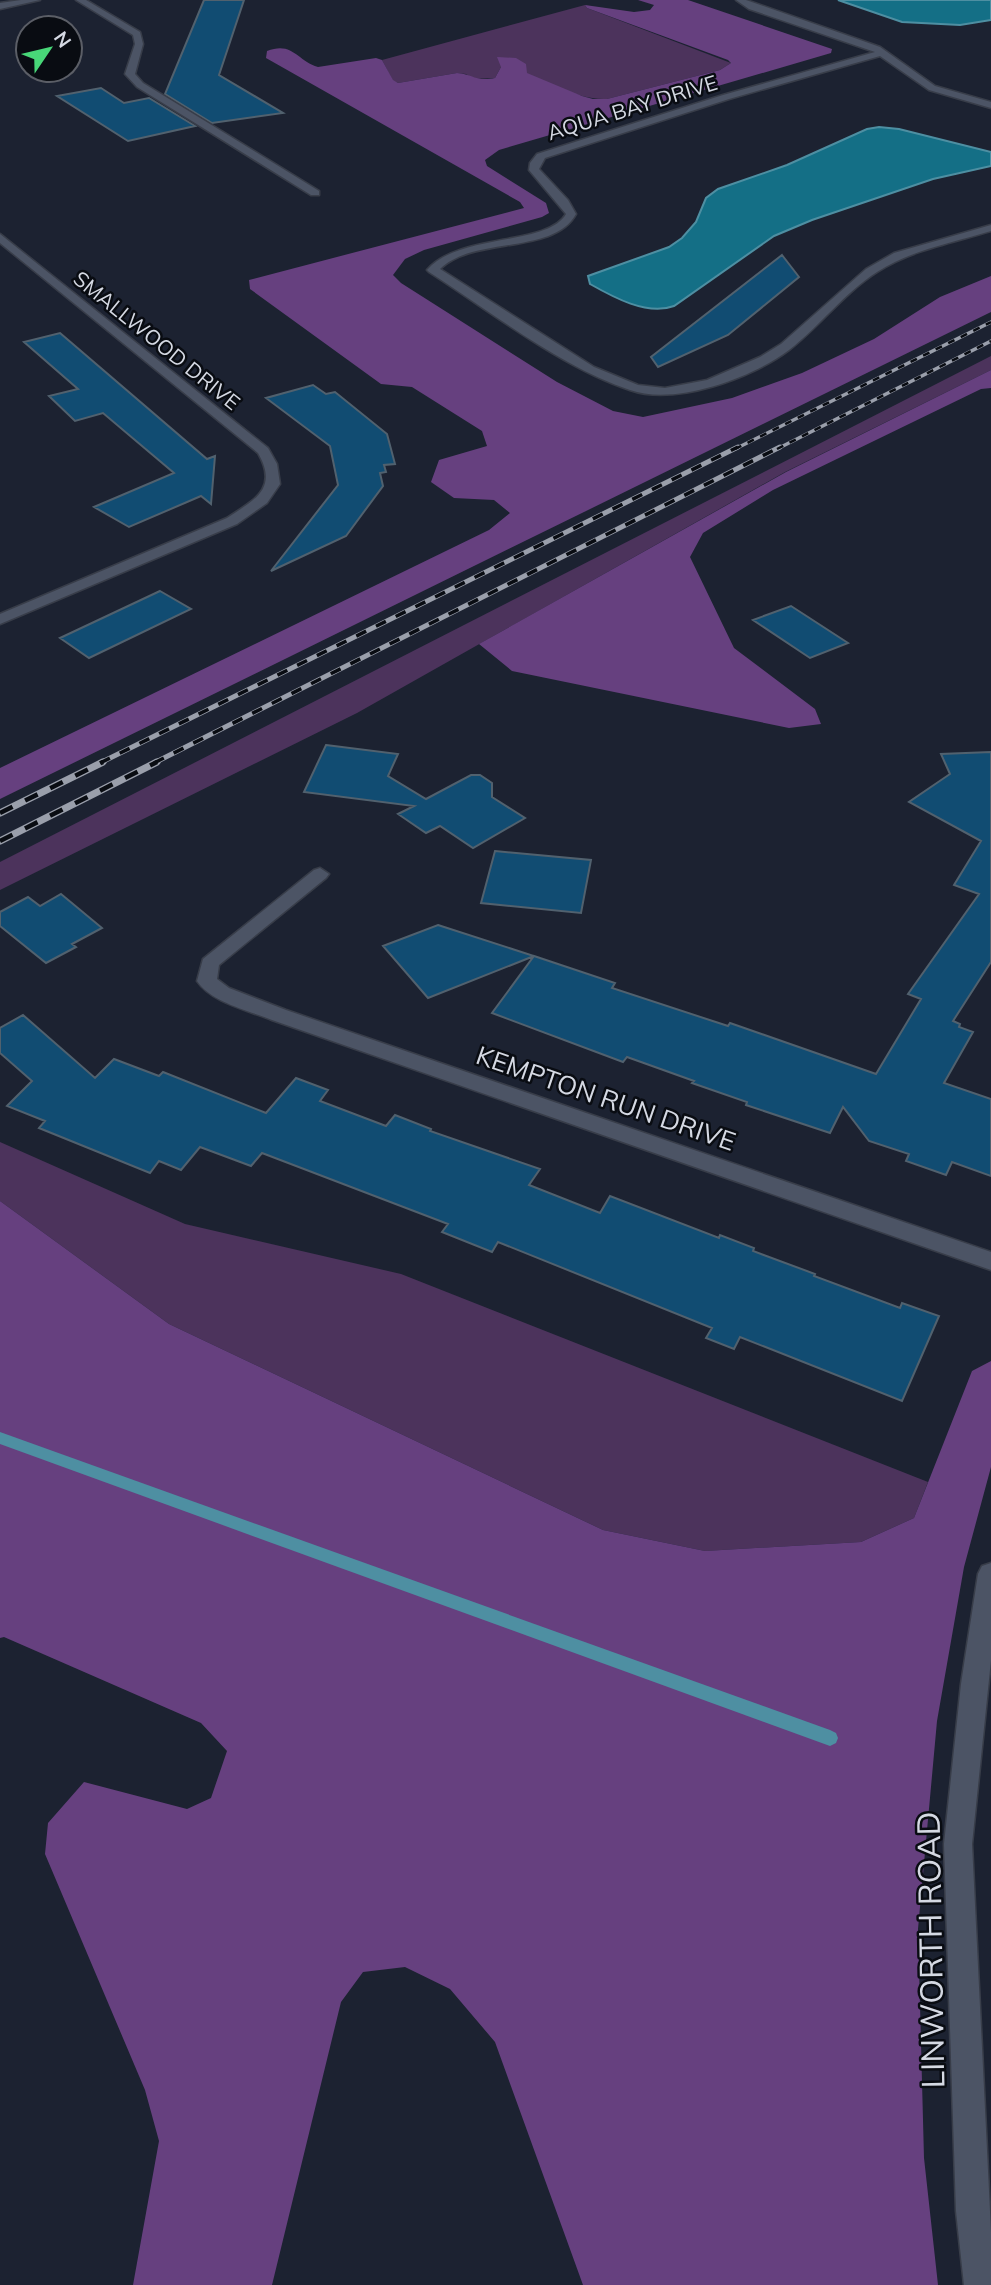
<svg xmlns="http://www.w3.org/2000/svg" width="991" height="2285" font-family="Mulish,sans-serif">
<rect width="100%" height="100%" fill="#1c2231"/>
<path fill="#4c335c" d="M585,5l2,3 144,55 -11,7 -113,29c-32,2 -72,-24 -106,-32l-6,11 -22,1 -7,-5 -9,-1 -59,10 -5,-2 -11,-21z
M991,356v14l-206,102 -428,241 -357,177v-28z
M0,1142l185,82 216,50 527,208 -14,36 -53,24 -156,9 -102,-21 -434,-206 -169,-123z"/>
<path fill="#66407f" d="M638,0h50l144,49 -1,4 -332,97 -14,10 2,6 59,37 3,10 -7,4 -118,33 -19,9 -12,16 8,8 156,99 56,29 30,6 89,-19 70,-25 72,-34 66,-42 51,-21v36l-991,487v-31l489,-238 21,-17 -16,-13 -40,-2 -23,-16 8,-22 48,-14 -5,-15 -70,-44 -31,-3 -131,-95 -1,-9 275,-72 -4,-6 -254,-144 1,-7c26,-10 30,10 51,16l58,-9 6,2 11,20 5,3 59,-10c15,1 19,9 38,5l6,-11 -4,-10 19,1 10,6 1,9 55,23 11,3h14l113,-29 11,-7 -3,-3 -141,-52 -2,-3 49,7 16,-2 4,-5z
M991,370v18l-10,1 -208,101 -70,43 -13,24 44,91 81,61 6,15 -32,4 -277,-57 -33,-27 307,-172z
M0,1201l169,123 434,206 102,21 156,-9 53,-24 58,-147 19,-10v106l-27,100 -27,154 -19,208 6,229 14,127h-355l-88,-243 -45,-53 -45,-22 -42,5 -22,30 -69,283h-139l26,-144 -14,-51 -100,-236 3,-31 36,-41 103,27 24,-11 16,-47 -26,-28 -197,-86 -4,1z"/>
<path fill="#146f86" stroke="#4e8fa2" stroke-width="2" d="M838,0h153v20l-31,5 -58,-3z
M879,127l20,2 92,23v14l-58,13 -121,41 -38,16 -100,70c-27,10 -61,-9 -84,-22l-2,-8 81,-29 13,-9 14,-16 10,-24 12,-9 69,-24 80,-36z"/>
<g fill="none" stroke-linecap="round" stroke-linejoin="round">
<path fill="#4e8fa2" fill-rule="evenodd" d="M0,1432l830,298 6,3 2,5 -2,5 -6,3 -830,-302z"/>
</g>
<path fill="#114c72" stroke="#51616e" stroke-width="2" d="M204,0h40l-25,75 64,38 -71,10 -47,-29z
M101,88l23,15 25,-5 46,28 -67,15 -71,-45z
M782,255l17,22 -71,58 -70,32 -7,-10z
M60,333l147,126 8,-3 -4,48 -10,-8 -72,31 -35,-20 80,-34 -71,-60 -28,8 -26,-25 29,-7 -54,-47z
M313,385l13,9 9,-2 52,42 8,30 -11,1 2,7 -6,1 3,13 -37,50 -75,35 67,-86 -8,-39 -64,-48z
M160,591l31,18 -102,49 -29,-20z
M791,606l57,37 -38,15 -57,-38z
M326,745l72,9 -10,22 38,23 45,-24h9l12,8v14l33,21 -52,30 -33,-22 -14,7 -28,-19 16,-8 -110,-14z
M991,752v210l-38,59 7,3 -1,3 14,5 -29,51 47,16v77l-39,-14 -6,13 -40,-14 3,-7 -40,-13 -26,-34 -13,26 -84,-28 1,-3 -55,-19 2,-2 -67,-24 -4,5 -131,-49 42,-57 81,27 -3,5 116,38 2,-3 146,51 45,-75 -13,-5 71,-100 -25,-9 27,-44 -72,-39 41,-28 -9,-20z
M495,851l96,9 -10,53 -100,-10z
M61,894l41,34 -30,16 4,3 -30,16 -46,-37v-14l28,-15 12,9z
M438,925l96,31 -106,42 -45,-52z
M23,1015l72,63 19,-19 45,17 4,-4 103,41 30,-35 32,12 -8,11 66,25 9,-11 36,14 -1,2 110,38 -11,16 71,28 10,-17 109,42 1,-3 34,13 -1,3 62,23 -1,2 86,32 2,-5 37,13 -37,85 -162,-64 -6,12 -28,-11 6,-10 -214,-86 -6,10 -50,-20 6,-8 -186,-71 -11,13 -51,-19 -19,23 -22,-9 -9,12 -111,-45 6,-7 -38,-15 25,-25 -32,-28v-25z"/>
<g fill="none" stroke-linecap="round" stroke-linejoin="round">
<g stroke="#383d49" stroke-width="3">
<path id="street" d="M76,0h10l54,32 3,12 -8,30 8,9 176,108v4h-8l-174,-108 -12,-13 10,-30 -2,-9z
M736,0h10l134,47 55,39 56,16v6l-62,-18 -49,-34 -151,43 -184,59 -6,11 29,31 8,14c-22,41 -103,22 -136,55l154,98 44,18 27,3 42,-8 53,-23 21,-13 85,-75 28,-16 97,-28v6c-39,12 -80,19 -114,41 -33,21 -57,54 -88,78 -37,28 -114,56 -159,40 -68,-22 -140,-79 -201,-118l-2,-2c31,-37 121,-24 139,-56l-37,-44 1,-7 7,-9 186,-59 152,-43 -126,-43z
M0,234l268,214 9,16 3,20 -13,19 -30,21 -237,100v-10l227,-96c27,-18 52,-29 31,-65l-258,-210z
M320,868l9,6 -3,4 -107,87 -2,14 12,9 57,22 705,242v18l-719,-250c-24,-10 -60,-17 -75,-39l6,-22 111,-89z"/>
</g>
<g stroke="#383d49" stroke-width="3">
<path id="secondary" d="M21,0h19l-40,9v-6z
M991,1563v97l-19,184 19,388v53h-27l-8,-74 -12,-367 17,-160 17,-110 4,-8z"/>
</g>
<use href="#street" fill="#4c5465" fill-rule="evenodd"/>
<use href="#secondary" fill="#4c5465" fill-rule="evenodd"/>
<g stroke="#9a9fab" stroke-width="3.5">
<path id="rail-far2" d="M735,449l256,-127
M777,449l214,-108"/>
</g>
<g stroke="#9a9fab" stroke-width="5">
<path id="rail-far1" d="M100,763l638,-316
M154,763l626,-316"/>
</g>
<g stroke="#9a9fab" stroke-width="7">
<path id="rail" d="M0,813l103,-51
M0,841l157,-79"/>
</g>
<use href="#rail-far2" stroke="#090c12" stroke-width="2.5" stroke-dasharray="7" stroke-linecap="butt"/>
<use href="#rail-far1" stroke="#090c12" stroke-width="3.5" stroke-dasharray="11" stroke-linecap="butt"/>
<use href="#rail" stroke="#090c12" stroke-width="4.5" stroke-dasharray="14" stroke-linecap="butt"/>
</g>
<g text-anchor="middle" dominant-baseline="central" stroke-width="5" stroke-linejoin="round" paint-order="stroke">
<g font-size="21" fill="#d5d9e3" stroke="#090c12">
<text transform="translate(632 107) rotate(-17)">AQUA BAY DRIVE</text>
<text transform="translate(157 340) rotate(39)">SMALLWOOD DRIVE</text>
</g>
<g font-size="26" fill="#d5d9e3" stroke="#090c12">
<text transform="translate(606 1098) rotate(19)">KEMPTON RUN DRIVE</text>
</g>
<g font-size="32" fill="#d5d9e3" stroke="#090c12">
<text transform="translate(930 1950) rotate(-91)">LINWORTH ROAD</text>
</g>
</g>
<g transform="translate(49 49) rotate(55)"><circle r="33" fill="#090c12" stroke="#5b5e66" stroke-width="2"/>
<path d="M0-5L12 26L0 18L-12 26Z" fill="#48d778"/>
<text y="-10" font-size="19" font-weight="bold" text-anchor="middle" fill="#d5d9e3">N</text>
</g>
</svg>
